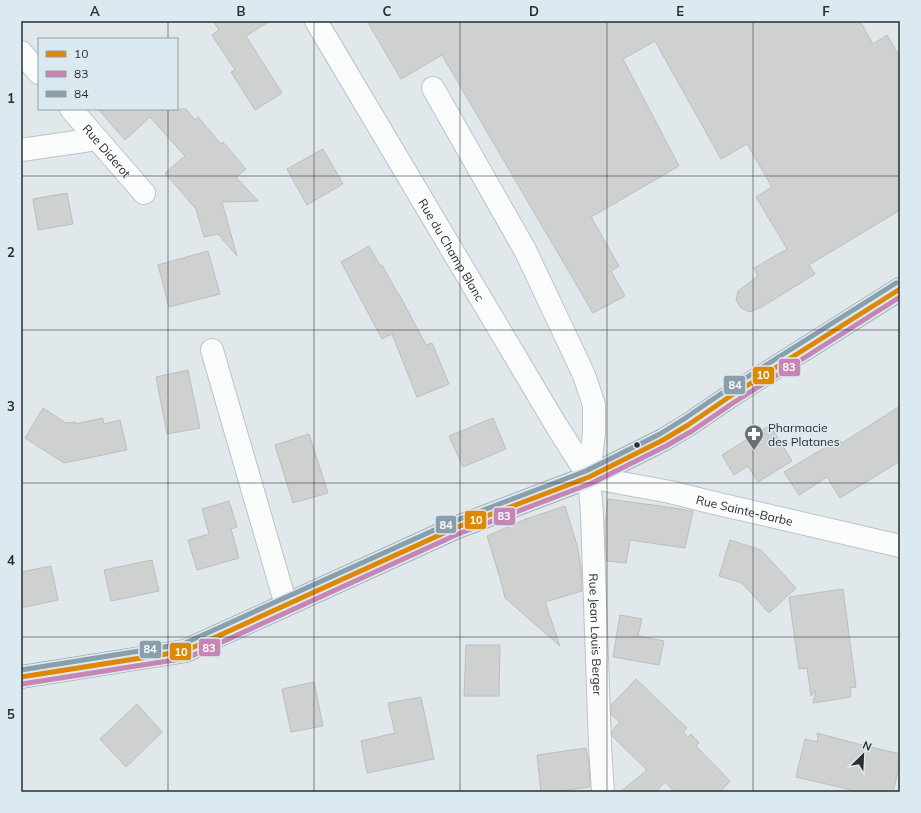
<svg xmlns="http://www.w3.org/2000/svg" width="921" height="813" font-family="Mulish,sans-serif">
<rect width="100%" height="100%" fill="#e0e8eb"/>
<path fill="#cfd0d0" stroke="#bdbebe" d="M213,21h57l-24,15 36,57 -27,17 -24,-38 4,-2 -23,-35 7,-5z
M367,21h493l13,23 14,-9 13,22v153l-91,55 6,9 -53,33 -12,5 -9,-4 -5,-8 2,-9 20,-15 -4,-8 33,-19 -31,-52 16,-10 -25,-43 -26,15 -66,-118 -32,18 56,107 -88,51 28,49 -8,5 14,25 -32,17 -151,-258 -41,24z
M98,109h88l9,11 3,-3 23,27 2,-2 23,27 -10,8 22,24 -36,1 15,54 -19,-22 -14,3 -8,-28 -31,-36 20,-17 -35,-39 -25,23z
M323,149l20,35 -36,21 -20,-36z
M67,193l6,31 -35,6 -5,-31z
M369,246l11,20 2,-1 16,29h1l27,51 6,-2 17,41 -32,13 -25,-63 -10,5 -41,-77z
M208,251l12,43 -51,13 -11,-42z
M188,370l12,58 -33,6 -11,-57z
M900,406v55l-60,37 -13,-21 -28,18 -15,-23 55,-33 3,4z
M43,408l23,15 9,-1v2l28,-6 1,6 16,-4 7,30 -63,13 -39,-25z
M493,418l13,31 -43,18 -14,-31z
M770,425l22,36 -34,21 -10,-16 -14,9 -12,-20z
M309,434l19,59 -35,10 -18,-58z
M608,499l52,7 33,5 -8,37 -55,-8 -4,23 -20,-2 -1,-37z
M229,501l8,26 -6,2 8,29 -42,12 -9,-30 21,-6 -7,-25z
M565,506l12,39 4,22 1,24 -37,11 15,44 -55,-48 -5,-20 -13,-42 39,-17z
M730,540l31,10 35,38 -27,25 -27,-30 -23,-7z
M152,560l7,31 -48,10 -7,-31z
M51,566l7,34 -37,8v-36z
M843,589l13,98 -6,1 1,9 -38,6 3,-13 -5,6 -4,-28 -8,1 -10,-72z
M620,615l22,4 -4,17 26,5 -5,24 -46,-8z
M466,645h34l-1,51h-35z
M636,679l51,49 -4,4 5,5 3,-3 8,9 -3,3 34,35 -10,11h-45l-10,-10 -9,10h-36l27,-22 -35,-34v-5l8,-9 -9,-7v-10z
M314,682l9,44 -32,6 -9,-43z
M421,697l13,62 -67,14 -6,-32 34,-8 -7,-30z
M137,704l25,28 -36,35 -26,-28z
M817,733l41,11 42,10v9l-7,29h-33l-64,-15 9,-38 13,3z
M586,748l3,15 1,24 -38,5h-11l-4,-37z"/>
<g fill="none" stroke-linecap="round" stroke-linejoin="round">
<g stroke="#bdc3c6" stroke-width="24">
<g id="minor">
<path id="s1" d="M316,21l240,404 33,52"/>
<path d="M21,52l18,21"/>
<path id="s2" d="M433,88l92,162 59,125 10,30v27l-5,45 3,38 8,231 3,46"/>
<path id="s3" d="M71,109l73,84"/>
<path d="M21,150l76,-11"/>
<path d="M212,350l74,255"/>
<path id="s4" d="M589,477l81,15 36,9 194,45"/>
</g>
</g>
<g stroke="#9fadb3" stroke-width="24">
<path id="major" d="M21,677l164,-26 270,-123 134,-51 74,-37 25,-15 41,-28 171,-108"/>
</g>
<use href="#minor" stroke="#fafcfc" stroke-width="22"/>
<use href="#major" stroke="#e3eaed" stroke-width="22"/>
<g stroke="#dbe9f0" stroke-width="8">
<path id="bus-1" d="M21,677l164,-26 270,-123 134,-51 74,-37 25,-15 41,-28 171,-108"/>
</g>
<g stroke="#dbe9f0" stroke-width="8">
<path id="bus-2" d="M22,684l165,-26 271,-124 134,-51 74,-37 26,-15 41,-28 167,-106"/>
</g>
<g stroke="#dbe9f0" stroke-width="8">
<path id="bus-3" d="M21,670l162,-26 269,-122 134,-51 74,-37 24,-15 41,-28 171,-108"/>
</g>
<use href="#bus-1" stroke="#df8805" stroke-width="5"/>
<use href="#bus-2" stroke="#c685b4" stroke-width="5"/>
<use href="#bus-3" stroke="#8a9fac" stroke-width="5"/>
</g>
<path fill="none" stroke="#292e31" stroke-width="1" stroke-opacity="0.55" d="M168,21v18M314,21v771M460,21v771M607,21v771M753,21v771M168,109v683M21,176h879M21,330h879M21,483h879M21,637h879"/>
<defs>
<g id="pharmacy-pin" transform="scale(1)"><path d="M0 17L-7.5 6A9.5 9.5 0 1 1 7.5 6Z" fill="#696f72" stroke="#dbe9f0"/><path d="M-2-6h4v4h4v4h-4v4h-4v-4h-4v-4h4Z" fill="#fff"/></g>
</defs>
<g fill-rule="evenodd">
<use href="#pharmacy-pin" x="754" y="434"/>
</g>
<circle fill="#292e31" stroke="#dbe9f0" stroke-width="1.5" cx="637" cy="445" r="3.5"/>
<g text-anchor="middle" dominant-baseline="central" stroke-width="3" stroke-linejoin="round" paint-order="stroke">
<g font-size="12" fill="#292e31" stroke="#dbe9f0">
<text stroke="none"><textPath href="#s3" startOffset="55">Rue Diderot</textPath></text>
<text stroke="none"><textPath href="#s1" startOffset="266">Rue du Champ Blanc</textPath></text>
<text stroke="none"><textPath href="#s4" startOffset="159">Rue Sainte-Barbe</textPath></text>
<text stroke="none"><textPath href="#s2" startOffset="586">Rue Jean Louis Berger</textPath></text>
</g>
<g font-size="12" fill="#292e31" stroke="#dbe9f0" text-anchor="start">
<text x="768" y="427">Pharmacie<tspan x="768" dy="14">des Platanes</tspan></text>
</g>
</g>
<g stroke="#dbe9f0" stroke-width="1.5">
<rect x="778" y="358" width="23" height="19" rx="4" fill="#c685b4"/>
<rect x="752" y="366" width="23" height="19" rx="4" fill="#df8805"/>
<rect x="723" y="375" width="23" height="20" rx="4" fill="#8a9fac"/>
<rect x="493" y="507" width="23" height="19" rx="4" fill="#c685b4"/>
<rect x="464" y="510" width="23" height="20" rx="4" fill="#df8805"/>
<rect x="435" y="515" width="22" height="19" rx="4" fill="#8a9fac"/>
<rect x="198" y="638" width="23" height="19" rx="4" fill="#c685b4"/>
<rect x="139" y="640" width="23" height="19" rx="4" fill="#8a9fac"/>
<rect x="169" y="642" width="23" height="19" rx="4" fill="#df8805"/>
</g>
<g font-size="11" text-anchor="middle" font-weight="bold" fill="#fff">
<text x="789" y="371">83</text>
<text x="763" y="379">10</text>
<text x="735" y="389">84</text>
<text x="504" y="520">83</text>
<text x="476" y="524">10</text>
<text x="446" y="529">84</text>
<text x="209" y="652">83</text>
<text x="150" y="653">84</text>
<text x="181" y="656">10</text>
</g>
<rect width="921" height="813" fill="none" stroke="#dbe9f0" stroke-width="44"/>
<rect x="38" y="38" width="140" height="72" fill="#dbe9f0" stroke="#949ea4"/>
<rect x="46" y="51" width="20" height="6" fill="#df8805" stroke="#949ea4"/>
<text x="74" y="58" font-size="12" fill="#292e31">10</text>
<rect x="46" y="71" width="20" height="6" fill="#c685b4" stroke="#949ea4"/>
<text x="74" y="78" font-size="12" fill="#292e31">83</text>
<rect x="46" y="91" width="20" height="6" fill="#8a9fac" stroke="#949ea4"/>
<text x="74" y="98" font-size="12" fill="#292e31">84</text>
<g transform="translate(863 755) rotate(24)" stroke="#dbe9f0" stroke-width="3" paint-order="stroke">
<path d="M0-3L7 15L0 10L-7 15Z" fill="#292e31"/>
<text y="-6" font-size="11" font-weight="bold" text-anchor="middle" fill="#292e31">N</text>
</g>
<rect x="22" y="22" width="877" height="769" fill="none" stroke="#292e31" stroke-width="1.5"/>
<g font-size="13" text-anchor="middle" font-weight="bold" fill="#292e31">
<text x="95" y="16">A</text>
<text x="241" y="16">B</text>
<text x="387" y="16">C</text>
<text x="534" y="16">D</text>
<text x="680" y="16">E</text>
<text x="826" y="16">F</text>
<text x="11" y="103">1</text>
<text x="11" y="257">2</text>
<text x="11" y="411">3</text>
<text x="11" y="565">4</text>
<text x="11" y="719">5</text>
</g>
</svg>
